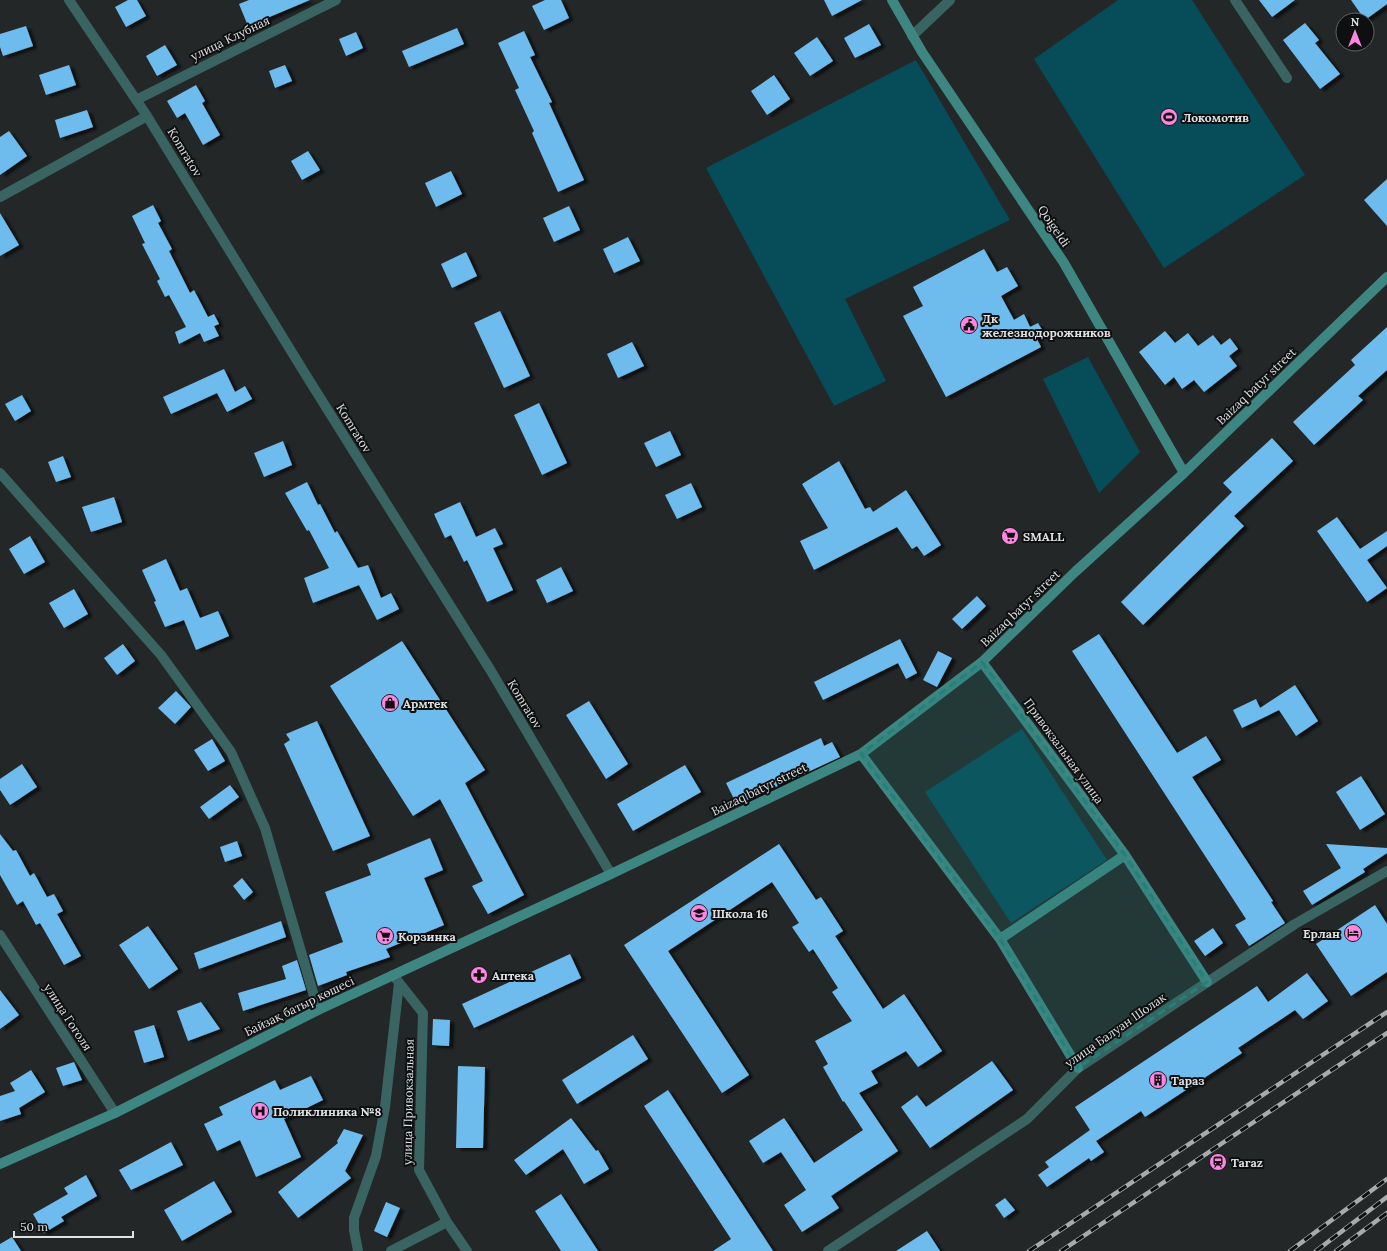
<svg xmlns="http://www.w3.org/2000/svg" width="1387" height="1251" font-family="Lora,serif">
<defs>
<filter id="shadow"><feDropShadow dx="4.5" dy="2.5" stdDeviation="1" flood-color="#0009"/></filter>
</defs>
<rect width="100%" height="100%" fill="#232728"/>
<path fill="#064c59" d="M1118,0h74l113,175 -141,93 -130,-209z
M916,60l94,160 -165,79 41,82 -52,25 -128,-238z
M1088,357l52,95 -41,41 -56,-114z
M1022,729l85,131 -96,63 -86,-131z"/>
<path fill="#6ebcee" filter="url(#shadow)" d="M128,0h9l9,16 -20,11 -11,-20z
M249,0h61l-62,26 -9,-22z
M545,0h16l8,18 -25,12 -12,-24z
M824,0h38l-30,16z
M1259,0h36l-23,17z
M1351,0h36v4l-22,16z
M1305,23l14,17 -4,3 25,31 -20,15 -37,-49z
M869,24l12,21 -26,13 -11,-20z
M26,26l7,20 -30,10 -3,-9v-13z
M457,28l7,16 -55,23 -7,-16z
M524,31l11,24 -5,2 22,45 -3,1 35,77 -26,12 -26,-59 2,-2 -19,-41 4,-2 -21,-45z
M356,32l7,16 -17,8 -7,-17z
M817,37l16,24 -23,15 -16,-23z
M165,45l12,20 -20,11 -11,-20z
M69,65l7,20 -30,10 -7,-20z
M285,65l7,16 -17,7 -6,-17z
M774,75l16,24 -23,16 -16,-24z
M196,85l9,16 -3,2 18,32 -17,10 -18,-32 -8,5 -10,-17z
M87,110l6,17 -33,11 -5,-18z
M9,131l18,25 -27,19v-38z
M308,151l12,19 -18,10 -11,-19z
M451,171l11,23 -26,13 -11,-24z
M1387,179v47l-23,-26z
M153,205l8,16 -3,2 14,26 -3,2 21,42 4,-3 14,27 6,-3 5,10 -5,2 5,10 -15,6 -4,-9 -21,11 -4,-12 11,-5 -17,-32 -4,2 -8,-16 3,-2 -18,-35 3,-1 -13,-27z
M569,206l11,24 -26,12 -11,-24z
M0,213l19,32 -19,11z
M628,237l12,24 -26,12 -11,-24z
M984,249l13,23 10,-5 11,19 -17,10 13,24 10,-6 6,13 8,-4 6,10 -8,4 5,10 -95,50 -43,-81 20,-10 -10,-19z
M466,252l11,24 -25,12 -11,-24z
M500,311l30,65 -26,12 -30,-65z
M1387,327v43l-29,26 5,4 -49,45 -21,-23 62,-57 -4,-5z
M1165,331l10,12 13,-10 10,13 15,-11 8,10 9,-7 8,11 -9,7 8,10 -33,26 -10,-12 -12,9 -8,-12 -9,8 -26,-33z
M632,342l12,24 -26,12 -11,-24z
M224,369l11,23 10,-6 7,13 -25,13 -10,-19 -46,21 -8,-17z
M22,395l9,16 -16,10 -10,-17z
M539,403l28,60 -25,12 -28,-60z
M670,431l11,24 -25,12 -12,-24z
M1272,438l21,23 -59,55 10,10 -101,99 -22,-23 111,-110 -9,-9z
M283,441l9,24 -28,12 -10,-24z
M63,456l8,21 -15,5 -8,-20z
M839,461l26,48 5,-2 3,5 33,-22 35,55 -17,11 -7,-10 -5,3 -15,-22 -83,43 -14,-29 28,-13 -26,-44z
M307,482l11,23 2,-1 15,29 2,-2 21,37 10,-3 13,33 10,-5 8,16 -22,11 -18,-35 -46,18 -9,-25 25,-10 -20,-38 -2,1 -22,-38z
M691,483l11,24 -25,12 -12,-24z
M114,497l8,25 -31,10 -9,-25z
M460,502l16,35 19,-9 8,16 -10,4 20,42 -26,12 -20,-42 -3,2 -13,-27 -6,3 -11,-24z
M1337,517l23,32 27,-18v15l-20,14 20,28 -20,14 -50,-71z
M30,536l15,26 -21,12 -15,-25z
M166,559l14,32 7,-3 13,30 18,-7 11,25 -33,14 -12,-30 -19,7 -11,-25 2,-1 -14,-31z
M561,567l12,24 -26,12 -11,-23z
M74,589l14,25 -24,14 -15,-25z
M977,596l9,10 -24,23 -10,-10z
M1099,634l78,119 29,-17 15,24 -29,17 81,124 -2,1 14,21 -36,23 -14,-21 11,-6 -174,-268z
M900,639l17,34 -11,6 -8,-16 -75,37 -9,-18z
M402,641l83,129 -20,13 59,112 -36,19 -16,-28 11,-5 -43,-82 -27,17 -83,-130z
M123,644l12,17 -18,14 -13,-17z
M938,651l14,7 -15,29 -14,-7z
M1295,685l23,36 -22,15 -17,-26 -37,18 -9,-18 23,-11 4,9z
M176,691l15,16 -16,17 -17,-16z
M589,701l39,63 -22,15 -40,-64z
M317,721l53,115 -37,15 -49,-107 6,-4 -4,-6z
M821,738l3,8 8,-4 8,15 -103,48 -11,-22z
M212,739l13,22 -17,10 -14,-21z
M22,764l15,23 -27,18 -10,-15v-11z
M685,765l16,27 -68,39 -16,-27z
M1361,776l24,38 -25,16 -24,-38z
M230,785l9,12 -30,22 -9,-12z
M0,834l13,17 3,-1 14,26 4,-3 13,24 7,-3 9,17 -6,3 24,42 -17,9 -24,-42 -4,2 -13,-24 -6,4 -17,-30z
M430,838l13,32 -19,8 20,47 -58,24 4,8 -44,15 1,3 -29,11 -9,-31 34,-13 -18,-50 46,-17 -4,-11z
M237,841l5,15 -17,6 -5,-15z
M779,844l37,56 5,-3 22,34 -8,5 48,73 21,-15 38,57 -24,16 -12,-16 -35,20 7,12 -19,10 39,58 -67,45 8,12 -37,24 -18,-27 22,-15 -25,-38 -18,11 -14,-22 35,-23 30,45 49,-33 -19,-29 -1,1 -20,-35 5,-3 -13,-23 37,-20 -20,-29 6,-4 -25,-39 -4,3 -17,-25 7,-4 -27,-41 -104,69 81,124 -27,18 -98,-148z
M1326,844l61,4v5l-24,16 2,3 -53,33 -9,-14 38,-23z
M242,878l11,14 -9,8 -11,-14z
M1375,905l12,19v48l-36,24 -35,-52z
M281,921l5,16 -87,32 -5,-16z
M148,926l30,43 -29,20 -30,-44z
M1213,928l10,15 -18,13 -11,-15z
M570,954l11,24 -107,50 -12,-24z
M297,960l9,30 -63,21 -5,-18 48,-14 -4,-13z
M1307,973l21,28 -25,18 -8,-9 -57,38 4,5 -97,64 -4,-6 -45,30 8,11 -13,9 -2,-3 -42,29 -9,-12 11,-8 -4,-5 45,-32 -15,-23 182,-121 11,16z
M0,990l19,25 -19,14z
M201,1002l19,27 -32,12 -11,-30z
M433,1019l17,1 -1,26 -17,-1z
M154,1025l10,32 -20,6 -10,-32z
M633,1035l15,24 -71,45 -15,-24z
M992,1061l21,29 -83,58 -29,-41 16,-12 9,12z
M74,1062l8,18 -19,6 -7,-18z
M458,1066l27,1 -2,81h-27z
M31,1070l14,22 -26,16 2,6 -21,7v-25l15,-5 -5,-8z
M311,1076l12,24 -39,19 17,38 -45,20 -16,-37 -23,11 -13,-27 19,-9 -4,-8 56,-27 5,10z
M668,1090l105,161h-60l18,-12 -87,-133z
M571,1118l25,33 2,-1 11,19 -25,15 -21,-35 -37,26 -12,-15z
M344,1129l19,6 -18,36 6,7 -53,40 -20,-26 60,-49 -1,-2z
M171,1142l12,23 -52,25 -12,-20z
M86,1175l11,21 -36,21 3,4 -20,12 -11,-19 35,-20 -4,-6z
M214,1181l18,31 -50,29 -18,-31z
M561,1194l37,57h-37l-26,-40z
M1005,1198l10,12 -11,8 -9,-13z
M386,1202l14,6 -13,29 -13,-6z
M927,1231l13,20h-44z
M12,1237l9,14h-21v-7z"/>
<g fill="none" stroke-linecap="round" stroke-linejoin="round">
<path stroke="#396461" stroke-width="10" d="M69,0l78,116 157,256 187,299 120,203
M1235,0l52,78
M912,36l38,-36
M136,100l200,-100
M0,197l147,-81
M0,473l161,182 70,97 34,76 53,182
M0,935l115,178
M393,975l30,38 -4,157 28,52 20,29
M358,1251l-4,-21v-12l22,-62 9,-49 14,-124
M391,1251l56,-29
M828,1251l199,-132 51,-51 217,-144 92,-53"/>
<path stroke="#3e8681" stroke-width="10" d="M892,0l30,52 142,211 120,210
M982,662l143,193 82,127
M861,754l139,185 78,129
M1000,939l125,-84
M0,1164l115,-51 203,-103 293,-136 250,-120 121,-92 93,-90 109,-99 203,-196"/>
<g stroke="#a8abac" stroke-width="4.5">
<path id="rail" d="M1029,1251l358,-239
M1061,1251l326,-218
M1290,1251l97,-72
M1316,1251l71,-54
M1336,1251l51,-38"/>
</g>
<use href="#rail" stroke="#0e0f10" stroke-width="3" stroke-dasharray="9" stroke-linecap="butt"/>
</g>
<path fill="#24817a" fill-opacity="0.2" stroke="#24817a" stroke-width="3" stroke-dasharray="8 5" stroke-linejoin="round" d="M982,662l143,193 82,127 -129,86 -78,-129 -139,-185z"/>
<defs>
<g id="stadium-disc" transform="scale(0.9)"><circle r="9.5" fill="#fe86e1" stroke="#0e0f10"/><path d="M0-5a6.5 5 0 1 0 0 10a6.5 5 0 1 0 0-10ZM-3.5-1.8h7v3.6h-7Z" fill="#111"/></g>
<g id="civic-disc" transform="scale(0.9)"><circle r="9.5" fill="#fe86e1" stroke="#0e0f10"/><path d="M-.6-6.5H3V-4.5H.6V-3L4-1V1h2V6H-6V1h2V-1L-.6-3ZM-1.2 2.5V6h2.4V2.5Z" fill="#111"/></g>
<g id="supermarket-disc" transform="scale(0.9)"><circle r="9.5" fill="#fe86e1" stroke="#0e0f10"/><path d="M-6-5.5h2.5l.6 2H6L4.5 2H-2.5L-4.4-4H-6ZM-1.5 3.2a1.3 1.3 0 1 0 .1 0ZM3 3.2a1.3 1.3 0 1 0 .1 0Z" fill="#111"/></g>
<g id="shop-disc" transform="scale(0.9)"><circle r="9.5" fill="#fe86e1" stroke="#0e0f10"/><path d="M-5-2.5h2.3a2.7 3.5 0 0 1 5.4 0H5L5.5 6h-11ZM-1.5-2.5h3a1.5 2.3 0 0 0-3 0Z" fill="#111"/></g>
<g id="school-disc" transform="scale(0.9)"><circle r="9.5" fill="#fe86e1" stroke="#0e0f10"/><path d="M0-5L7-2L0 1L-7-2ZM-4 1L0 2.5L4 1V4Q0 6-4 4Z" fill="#111"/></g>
<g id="hotel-disc" transform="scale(0.9)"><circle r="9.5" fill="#fe86e1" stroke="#0e0f10"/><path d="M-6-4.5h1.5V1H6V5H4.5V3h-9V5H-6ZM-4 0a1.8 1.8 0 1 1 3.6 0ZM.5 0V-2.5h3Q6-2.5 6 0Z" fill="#111"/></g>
<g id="pharmacy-disc" transform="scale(0.9)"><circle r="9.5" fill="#fe86e1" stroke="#0e0f10"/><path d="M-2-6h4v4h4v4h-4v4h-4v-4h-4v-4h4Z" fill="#111"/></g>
<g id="building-disc" transform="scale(0.9)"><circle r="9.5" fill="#fe86e1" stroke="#0e0f10"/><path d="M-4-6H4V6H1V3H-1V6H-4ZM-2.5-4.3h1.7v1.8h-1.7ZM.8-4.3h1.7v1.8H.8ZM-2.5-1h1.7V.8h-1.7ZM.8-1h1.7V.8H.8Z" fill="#111"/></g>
<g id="hospital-disc" transform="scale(0.9)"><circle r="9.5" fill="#fe86e1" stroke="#0e0f10"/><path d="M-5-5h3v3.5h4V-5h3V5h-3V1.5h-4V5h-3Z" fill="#111"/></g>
<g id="station-disc" transform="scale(0.9)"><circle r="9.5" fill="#fe86e1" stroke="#0e0f10"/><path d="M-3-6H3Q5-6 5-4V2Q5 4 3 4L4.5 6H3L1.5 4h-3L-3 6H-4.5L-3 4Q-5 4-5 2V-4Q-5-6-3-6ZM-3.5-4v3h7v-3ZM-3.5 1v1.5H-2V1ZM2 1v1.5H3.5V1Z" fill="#111"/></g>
</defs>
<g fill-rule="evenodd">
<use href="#stadium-disc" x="1169" y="117"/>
<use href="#civic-disc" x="969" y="325"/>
<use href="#supermarket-disc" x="1010" y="536"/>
<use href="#shop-disc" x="390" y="703"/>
<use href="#school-disc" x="699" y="913"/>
<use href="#hotel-disc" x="1353" y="933"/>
<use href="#supermarket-disc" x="385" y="936"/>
<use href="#pharmacy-disc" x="479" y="975"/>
<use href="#building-disc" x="1158" y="1080"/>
<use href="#hospital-disc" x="260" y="1111"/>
<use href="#station-disc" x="1218" y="1162"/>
</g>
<g text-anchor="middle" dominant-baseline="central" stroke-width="4" stroke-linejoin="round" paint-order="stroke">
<g font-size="12" fill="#dfe1e2" stroke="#0e0f10">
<text transform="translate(230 38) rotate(-26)">улица Клубная</text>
<text transform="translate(185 152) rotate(59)">Komratov</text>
<text transform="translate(1054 226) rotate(56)">Qoigeldi</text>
<text transform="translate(1256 386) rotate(-44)">Baizaq batyr street</text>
<text transform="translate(354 428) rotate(58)">Komratov</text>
<text transform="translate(1020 608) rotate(-44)">Baizaq batyr street</text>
<text transform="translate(525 704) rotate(59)">Komratov</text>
<text transform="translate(1064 751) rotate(54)">Привокзальная улица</text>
<text transform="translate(759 789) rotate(-26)">Baizaq batyr street</text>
<text transform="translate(299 1006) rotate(-26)">Байзақ батыр көшесі</text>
<text transform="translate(68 1017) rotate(57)">улица Гоголя</text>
<text transform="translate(1115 1030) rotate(-35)">улица Балуан Шолак</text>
<text transform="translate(408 1102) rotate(-89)">улица Привокзальная</text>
</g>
<g font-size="12" font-weight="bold" fill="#dfe1e2" stroke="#0e0f10" text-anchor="start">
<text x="1182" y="117">Локомотив</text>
<text x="982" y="318">Дк<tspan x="982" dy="14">железнодорожников</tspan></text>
<text x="1023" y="536">SMALL</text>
<text x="403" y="703">Армтек</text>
<text x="712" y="913">Школа 16</text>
<text x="1340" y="933" text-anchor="end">Ерлан</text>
<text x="398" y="936">Корзинка</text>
<text x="492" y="975">Аптека</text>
<text x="1171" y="1080">Тараз</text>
<text x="273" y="1111">Поликлиника №8</text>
<text x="1231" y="1162">Taraz</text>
</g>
</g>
<g transform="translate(1355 32)"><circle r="19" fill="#0e0f10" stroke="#626364"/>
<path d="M0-3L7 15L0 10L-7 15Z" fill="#fe86e1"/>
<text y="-6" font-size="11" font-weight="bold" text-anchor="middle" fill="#dfe1e2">N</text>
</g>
<path d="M14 1231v6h119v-6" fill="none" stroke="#dfe1e2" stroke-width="2"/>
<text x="20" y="1231" font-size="12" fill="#dfe1e2" stroke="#0e0f10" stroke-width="3" paint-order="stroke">50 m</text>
</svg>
